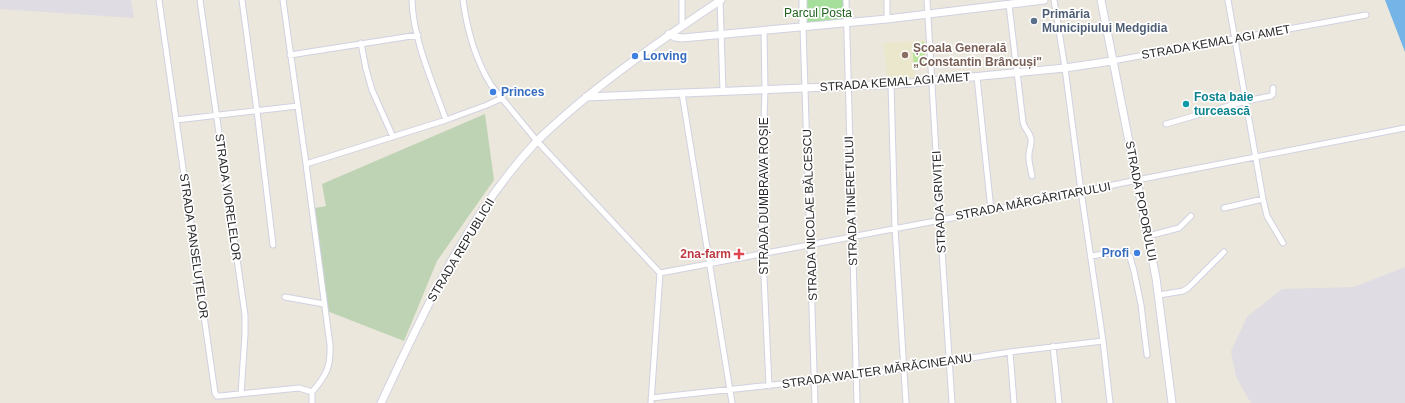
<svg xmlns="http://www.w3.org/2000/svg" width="1405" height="403" font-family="Helvetica,sans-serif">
<rect width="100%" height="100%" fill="#ebe7dc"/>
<path fill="#dfdce3" d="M0,0h131l3,18 -134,-9z
M1405,267v136h-154l-15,-26 -5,-26 16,-34 35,-28 72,-2z"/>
<path fill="#ebe7cc" d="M925,40l2,27 -13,1 1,13 -27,1 -5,-39z"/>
<path fill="#a6de9b" d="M803,0h43l1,23 -44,4z"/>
<path fill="#bed3b4" d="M485,114l9,66 -57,81 -33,80 -77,-30 -12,-103 11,-2 -4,-22z"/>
<path fill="#b6e597" d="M924,42l2,24 -12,1 -2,-24z"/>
<path fill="#75b4e7" d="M1385,0h20v52z"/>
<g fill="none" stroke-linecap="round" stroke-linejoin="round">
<g stroke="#d1d1e1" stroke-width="7">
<path id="street" d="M159,0l56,393 2,3h3l79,-8 13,4
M200,0l45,315v19l-4,60
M242,0l15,111 16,134
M283,0l23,164 24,181c1,22 -4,31 -18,47
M412,0c1,40 21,83 34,120
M463,0c4,30 12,59 28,85l46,56 123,132
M720,0l3,91
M846,0l11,403
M887,0v19
M927,0l13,220 12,183
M1054,0l11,68 16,123 22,150 7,62
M1228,0l35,199 4,17 16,27
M1009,5l14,117c1,7 7,10 8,17 1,6 -2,10 -2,15 -1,7 2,15 3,22
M682,25v-25
M803,27l12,376
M764,31l1,59 -4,121 8,175
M361,43l5,26 6,21 21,47
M290,55l128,-20
M1112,61l254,-46
M977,77l14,133
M891,84l4,144 11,175
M682,93l50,310
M176,120l122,-14
M1166,124l80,-23 25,-5 2,-2v-6
M306,164l140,-44 41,-15 15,-7
M1224,208l39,-9
M1148,236l31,-8 12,-12
M1091,256l32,-5 7,6 4,14 7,34 6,50
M660,273l334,-63 143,-30 268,-52
M1159,295l24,-4 5,-3 36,-36
M285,297l39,7
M1053,346l6,57
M1010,352l4,51
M651,398l205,-22 154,-24 93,-11
M312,403v-11
M651,403l9,-130"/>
</g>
<g stroke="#d1d1e1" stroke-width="9">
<path id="secondary" d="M803,0v27
M1101,0l55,278 16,125
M669,34l6,3 7,1 205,-19 157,-19
M586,97l314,-13 165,-16 47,-7
M381,403c43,-91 85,-186 155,-261 13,-13 27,-25 41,-37 45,-38 94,-72 144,-105"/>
</g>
<use href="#street" stroke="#fff" stroke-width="5"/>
<use href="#secondary" stroke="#fff" stroke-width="7"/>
</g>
<circle fill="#5c6f8a" stroke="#fff" stroke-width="1.5" cx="1034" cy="21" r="4"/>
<circle fill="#8d6e63" stroke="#fff" stroke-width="1.5" cx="905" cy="55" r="4"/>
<g fill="#3f7fe0" stroke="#fff" stroke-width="1.5">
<circle cx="635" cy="56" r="4"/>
<circle cx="493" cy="92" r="4"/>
<circle cx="1137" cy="253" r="4"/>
</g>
<circle fill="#0f9aa8" stroke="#fff" stroke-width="1.5" cx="1186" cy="104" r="4"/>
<path fill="#e0444e" stroke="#fff" stroke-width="1.5" d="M737 248h4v4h4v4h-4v4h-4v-4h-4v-4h4z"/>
<g text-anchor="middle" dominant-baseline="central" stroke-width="3.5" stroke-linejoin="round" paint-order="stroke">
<g font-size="12" fill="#20611e" stroke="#fff">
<text x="818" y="13">Parcul Posta</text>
</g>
<g font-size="12" font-weight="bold" fill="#4e5e75" stroke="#fff" text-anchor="start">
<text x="1042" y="14">Primăria<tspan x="1042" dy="14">Municipiului Medgidia</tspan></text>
</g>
<g font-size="12" fill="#292929" stroke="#fff">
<text transform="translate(1216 42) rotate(-10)">STRADA KEMAL AGI AMET</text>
<text transform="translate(895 82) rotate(-4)">STRADA KEMAL AGI AMET</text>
<text transform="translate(764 196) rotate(-90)">STRADA DUMBRAVA ROȘIE</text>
<text transform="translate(228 197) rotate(82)">STRADA VIORELELOR</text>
<text transform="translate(851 201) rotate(-92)">STRADA TINERETULUI</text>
<text transform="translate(1033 201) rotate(-11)">STRADA MĂRGĂRITARULUI</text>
<text transform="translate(1141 201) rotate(79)">STRADA POPORULUI</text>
<text transform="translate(939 202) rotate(-93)">STRADA GRIVIȚEI</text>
<text transform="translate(810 215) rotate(-92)">STRADA NICOLAE BĂLCESCU</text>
<text transform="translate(194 246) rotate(82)">STRADA PANSELUȚELOR</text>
<text transform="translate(461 250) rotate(-59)">STRADA REPUBLICII</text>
<text transform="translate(877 371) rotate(-8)">STRADA WALTER MĂRĂCINEANU</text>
</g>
<g font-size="12" font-weight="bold" fill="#785e54" stroke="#fff" text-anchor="start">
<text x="913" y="48">Școala Generală<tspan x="913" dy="14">„Constantin Brâncuși"</tspan></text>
</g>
<g font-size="12" font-weight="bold" fill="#366cbe" stroke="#fff" text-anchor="start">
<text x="643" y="56">Lorving</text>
<text x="501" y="92">Princes</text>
<text x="1129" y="253" text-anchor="end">Profi</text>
</g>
<g font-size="12" font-weight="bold" fill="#0d838f" stroke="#fff" text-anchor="start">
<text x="1194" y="97">Fosta baie<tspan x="1194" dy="14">turcească</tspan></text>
</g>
<g font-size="12" font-weight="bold" fill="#be3a42" stroke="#fff" text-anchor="end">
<text x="731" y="254">2na-farm</text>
</g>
</g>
</svg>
